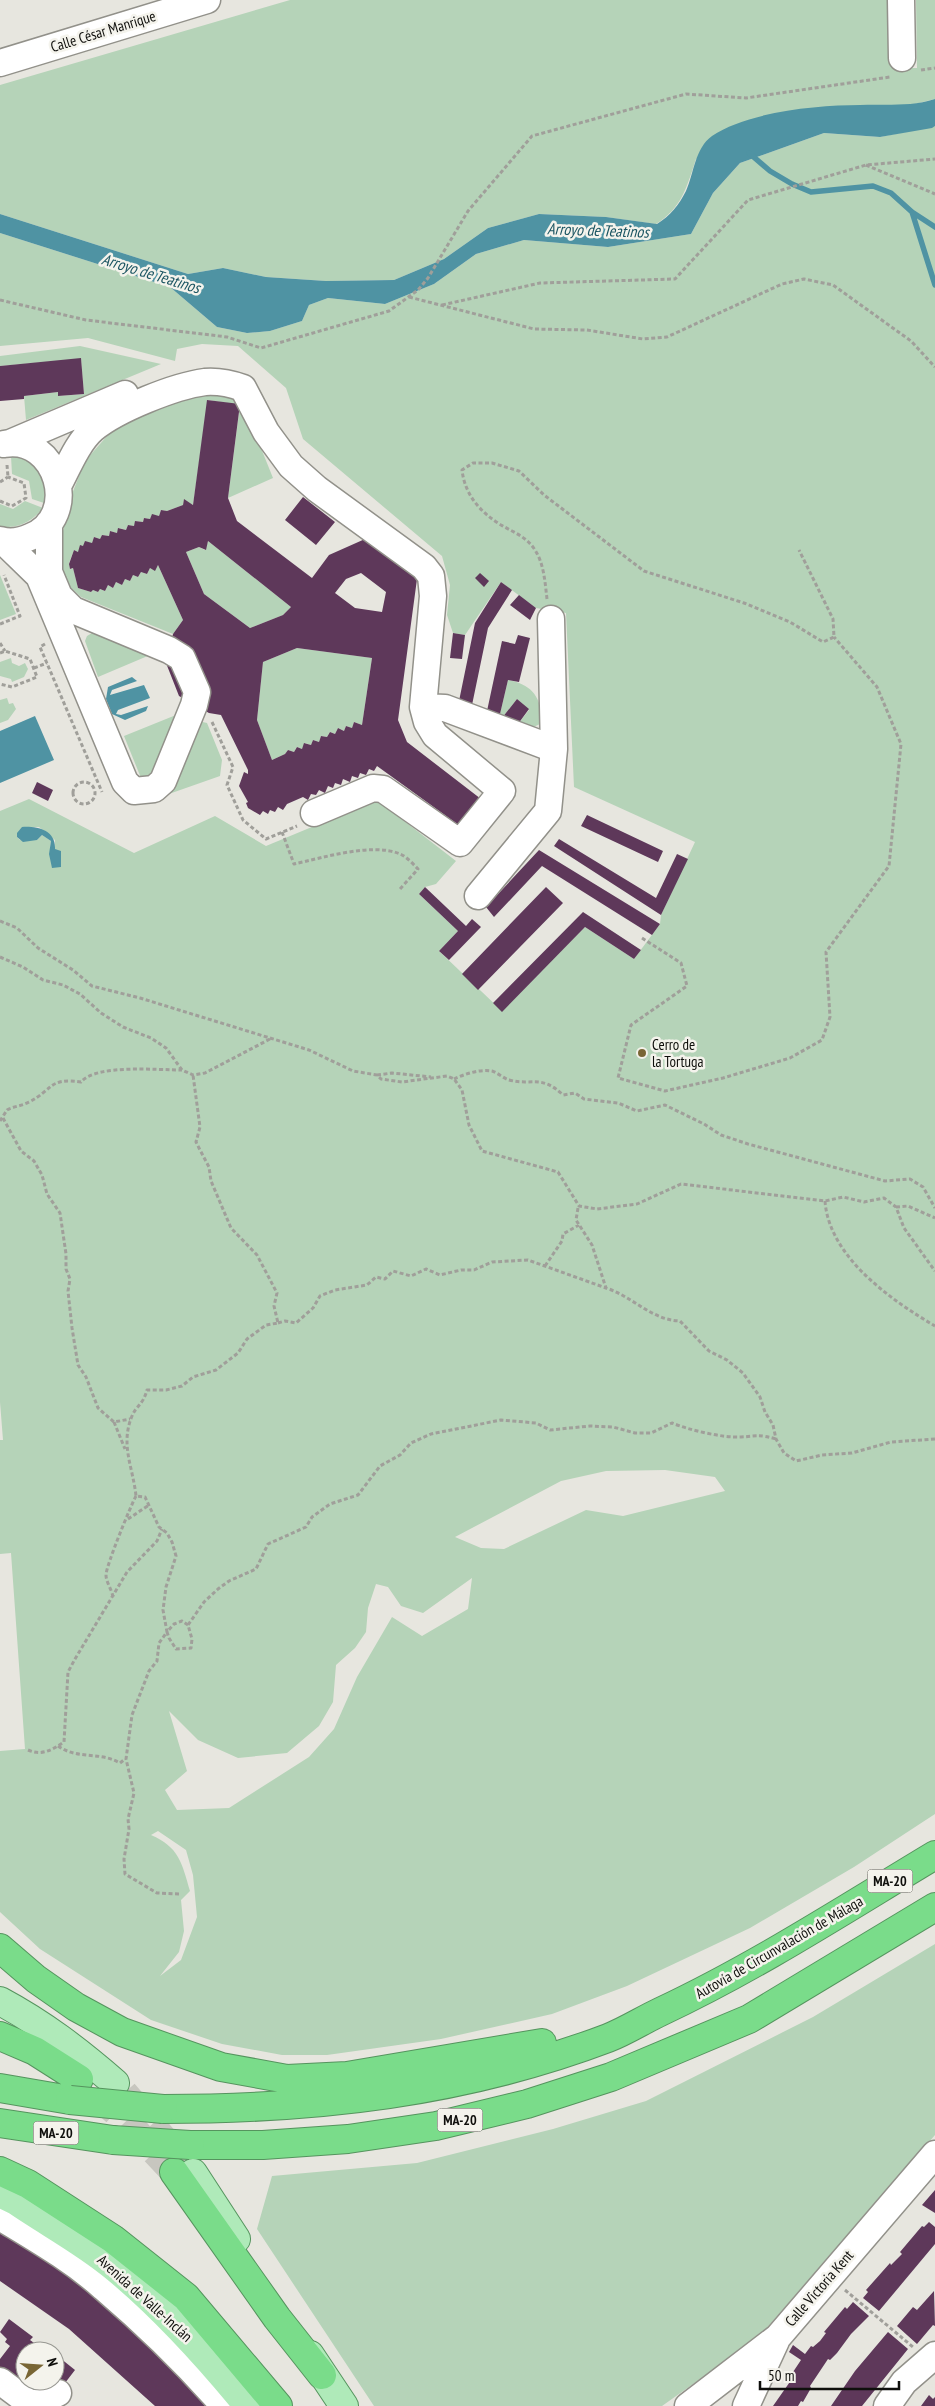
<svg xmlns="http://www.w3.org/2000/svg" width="935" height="2406" font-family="'PT Sans Narrow',sans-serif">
<rect width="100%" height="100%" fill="#e7e6df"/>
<path fill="#b5d3b8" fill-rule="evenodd" d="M290,0h600l2,68h25l-1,-68h19v99l-239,60c-9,27 -14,49 -40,65l-50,-7 -67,-3 -51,14 -44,31 -50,21 -68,1 -60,-4 -43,-9 -35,6 -188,-60v-129z
M935,126v1688l-81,53 -104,61 -123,58 -75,28 -111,25 -114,16h-45l-60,-11 -71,-24 -111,-71 -40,-37v-161l25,-2 -14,-196 -11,1v-114h3l-3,-38v-591l29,-12 105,54 81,-37 51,30 111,-46 79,61 -20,23 -11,3 -6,7 39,37 -19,20 63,60 83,-84 49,32 26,-35 1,-9 34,-73 -121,-55 -8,-174 -30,-5 -35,-26 -36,53 -12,-2 -6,-18 3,-30 -8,-29 -139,-117 -17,-51 -48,-42 -36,-2 -25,5 -2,12 -87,-23 -88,8v-113l170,54 47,40 30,6 23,-2 32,-10 7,-16 19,-7 57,6 49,-20 42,-30 48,-14 84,7 83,-13 22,-41 27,-30 84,-30 56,4zM26,827h13l16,13v9h-5l1,-8 -9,-6 -5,5h-17l-3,-3zM665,1470l50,7 10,14 -102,25 -37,-6 -82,39 -23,-1 -26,-11 106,-56 45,-10zM472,1578l-4,31 -46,27 -30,-19 -35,60 -23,52 -25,28 -80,51 -52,2 -12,-20 22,-19 -18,-60 29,29 40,18 49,-5 32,-27 14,-24 3,-37 19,-17 11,-16 2,-24 8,-24 12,3 13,19 22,7zM158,1831l28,19 7,25 4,42 -16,43 -21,16 19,-24 5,-21 -3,-31 9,-9c-8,-28 -11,-44 -39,-56z
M80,346l81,18 -135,56 -2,-24 34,-4 1,4 25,-2 -3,-35 -81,7v-10z
M209,390l31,6 33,82 -45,20 12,-93 -32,-5 -15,105 -9,-5 -1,5 -16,6 -6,-1 -2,6 -7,-1 -2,4 -6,-1 -1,4 -7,-1 -2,5 -6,-1 -2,5 -7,-2 -2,5 -7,-2 -1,5 -7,-1 -2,4 -6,-2 -2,6 -14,9 -4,-2 -5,13 1,6 3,-1 5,20 13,4 2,-2 5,2 2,-3 5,2 3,-6 5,3 3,-6 6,3 3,-6 5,2 3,-6 5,2 3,-5 6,2 3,-6 5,2 3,-5 25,55 -10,14 -92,-37 -13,-12 -6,-19 1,-35 7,-32 15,-38 30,-34 37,-23z
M11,456c25,2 38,23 33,47l-12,-4 -3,-18 -17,-7z
M25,501l18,7c-10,13 -26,22 -43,18v-22l13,5z
M208,541l83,66 -8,8 -33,13 -46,-34 -18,-42 13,-5 6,3z
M0,575l16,39 -16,6z
M92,633l9,1 49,21 -52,22 -13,-36 2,-5z
M297,648l75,10 -10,67 -8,-3 -2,6 -6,-2 -2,5 -6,-3 -3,6 -5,-2 -3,5 -6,-1 -2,6 -6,-2 -2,5 -6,-2 -3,6 -5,-2 -3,5 -6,-2 -3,4 -13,6 -15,-40 6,-58z
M11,658l1,5 7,3 6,-3 3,6 -4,8 -12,5 -1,-3 -11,-3v-14z
M508,680c22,4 32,15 34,37l-2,7 -13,6 -9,-6 11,-14 -12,-11 -15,19 -2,-4z
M7,698l2,6 4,-1 3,6 -8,11 -8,3v-23z
M176,715l-24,60 -5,3h-6l-17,-42z
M198,721l9,2 15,37 -2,16 -54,19z
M935,1944v191l-177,203 -96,68h-288l-117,-177 15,-53 145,-13 136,-34 93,-28 167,-84z"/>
<path fill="#4f93a3" d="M935,99v27l-3,2 -52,9 -56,-4 -84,30 -27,30 -22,41 -83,13 -84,-7 -48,14 -42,30 -49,20 -57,-6 -19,7 -7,16 -32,10 -23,2 -30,-6 -47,-40 -170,-54v-19l188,60 35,-6 43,9 60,4 68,-1 50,-21 44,-31 51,-14 67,3 51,7c13,-8 22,-19 29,-33 8,-18 9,-43 26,-55 35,-24 105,-31 148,-31 26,-1 50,2 75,-6z
M132,677l5,4 -25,9 -2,5 34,-10 6,13 -32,12 -2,4 5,1 27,-9 -2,5 -21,9 -13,-6 -6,-15 2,-12z
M35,716l19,44 -54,23v-52z
M22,827c15,-1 34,3 33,22l6,2v16l-9,1 -3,-14 2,-13 -9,-6 -5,5 -14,2 -6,-5v-4z"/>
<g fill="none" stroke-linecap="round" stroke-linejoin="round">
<path stroke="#4f93a3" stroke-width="5.5" d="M749,153l21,18 22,13 19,8 62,-6 18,7 21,19 23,15
M912,212l23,73"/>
</g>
<path fill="#5e385a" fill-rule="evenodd" d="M81,358l3,36 -26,2v-4l-34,4v3l-24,2v-35z
M207,400l33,4 -12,94 9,23 75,57 17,-23 36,-16 52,40 -19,141 9,22 74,57 -21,27 -83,-60 -3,5 -5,-2 -3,6 -6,-2 -2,5 -6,-2 -2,6 -7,-3 -2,6 -6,-2 -2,5 -5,-2 -3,7 -6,-3 -3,5 -5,-1 -3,6 -5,-3 -16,7 -4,6 -5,-3 -3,5 -5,-2 -2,4 -5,-3 -3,4 -12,-7 -2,-5 2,-1 -9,-16 5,-14 4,2v-4l-27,-55 -12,-2 -30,-17 -13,-33 7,-29 10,-14 -25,-55 -3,6 -5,-3 -3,6 -6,-2 -3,5 -5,-2 -3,6 -5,-2 -3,6 -6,-3 -3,6 -5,-3 -3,6 -5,-2 -2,3 -5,-2 -2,2 -13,-4 -5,-20 -3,1 -1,-5 5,-14 4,2 2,-7 3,1 2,-5 7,2 2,-6 6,2 2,-4 7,1 1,-5 7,2 1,-5 8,2 2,-5 6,1 1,-5 8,1 1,-4 6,1 2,-5 7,2 2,-6 6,1 16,-6 1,-6 9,6zM208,541l83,66 -8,8 -33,13 -46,-34 -18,-42 13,-5 7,3zM361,573l25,19 -4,20 -27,-4 -20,-15 11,-14zM297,648l75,10 -10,67 -8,-3 -2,6 -6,-2 -2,5 -6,-3 -3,6 -5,-2 -3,5 -6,-1 -2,6 -6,-2 -2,5 -7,-2 -2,6 -5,-2 -3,5 -6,-2 -3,4 -13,6 -15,-40 6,-58z
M303,497l32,25 -19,23 -31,-25z
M480,573l9,8 -5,6 -9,-9z
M501,582l11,8 -24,38 -16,77 -13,-4 16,-78z
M519,595l17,13 -6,12 -20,-15z
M453,633l12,2 -3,24 -12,-1z
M518,635l12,3 -11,44 -11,-2 -8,34 -13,-3 15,-70 13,3z
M517,699l12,10 -11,15 -16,-6z
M37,782l16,8 -5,11 -16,-8z
M587,815l76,36 -5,11 -77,-36z
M559,839l97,59 21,-44 11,5 -27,56 -107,-69z
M539,850l121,74 -8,11 -110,-69 -48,51 -8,-10z
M425,887l41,39 6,-7 9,8 -32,33 -10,-9 19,-20 -39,-37z
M546,887l17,16 -85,87 -16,-16z
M583,912l58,38 -7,9 -49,-32 -83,85 -9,-9z
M935,2190v23l-13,-8z
M929,2222l6,5v17l-56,67 -16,-13 5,-6 -2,-2 24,-27 1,2 11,-11 -2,-2 22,-26 2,1z
M0,2229l63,43 64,50 86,84h-58l-86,-77 -69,-48z
M934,2291l1,35 -2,-1 -16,19 -20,-18 16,-19 4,3z
M853,2302l16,14 -18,18 -14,19 -7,7 -2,-1 -18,27 1,2 -8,14 -2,-1 -3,5h-25l21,-30 -3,-1 10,-15 -12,-8 4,-7 12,9 6,-8 2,1 7,-6 6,-8 -2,-1 21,-25 2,2z
M9,2319l24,18 -3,3 15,11h-20v30h19l-11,15 -33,-25v-12l10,-13 -5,-4 2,-3 -7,-7z
M888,2332l20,17 -46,57h-31l24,-35z
M55,2354l20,16 -10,13 -8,-6 -2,2z
M929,2395l4,4 2,-2v9h-14z"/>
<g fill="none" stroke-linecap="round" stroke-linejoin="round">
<path stroke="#c7c6bf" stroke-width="28" stroke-dasharray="28 14" stroke-linecap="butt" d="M124,2093l69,80"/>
<path stroke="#c7c6bf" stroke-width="28" stroke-dasharray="28 14" stroke-linecap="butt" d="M95,2093l30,27 49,52"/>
<g stroke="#92918a" stroke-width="29">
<path id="minor" d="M901,0l1,58
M0,63l207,-63
M10,443l115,-49
M59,484c9,-17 19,-42 34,-55 24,-20 82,-43 112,-47 13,-1 27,2 38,6l23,44 25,34 26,23 107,78 7,9 2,20 -10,111 4,15 8,13 67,56 -42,52 -77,-54 -10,-1 -59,25
M0,540c10,3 21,1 30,-3 52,-20 27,-103 -26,-93
M3,541l36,35 86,206 9,9 20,-2 9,-8 31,-76 3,-13 -15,-34 -13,-8 -96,-40 -14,-14 -10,-24v-49
M423,707l22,1 109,41 -3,-130
M478,896l70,-85 6,-62
M0,2217c36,22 73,43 104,71 42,36 83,76 120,118
M0,2381l32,24 26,-12
M688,2406l90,-69 157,-183
M746,2406l30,-65
M887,2406l17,-24 31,-27"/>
</g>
<g stroke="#55945e" stroke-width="30">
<path id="major" d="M0,2001c43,23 78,50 115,82
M193,2173l43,66
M0,2193l16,8c32,22 68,41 98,66 50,41 93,89 134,139
M310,2355l34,51"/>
</g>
<g stroke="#55945e" stroke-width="30">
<path id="highway" d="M0,1948l36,31 40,28 46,25 99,35 66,12 60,-3 195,-33
M0,2036l35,15 44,28
M0,2088l70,12
M163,2109c153,0 300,-16 445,-71 18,-7 35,-18 52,-26 96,-45 185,-103 275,-157
M0,2123l113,17
M190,2145h73l85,-6 88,-13 91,-22 84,-27 138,-58 186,-112
M0,2171l28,13 85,55 73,58 92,109
M174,2172l103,146 45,57"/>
</g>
<path stroke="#a09f9a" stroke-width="3" stroke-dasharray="4 2.5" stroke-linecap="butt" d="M921,70l14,-2
M866,165l69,29
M409,297l125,32 53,1 56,9 24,-2 115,-53 22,-5 29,6 78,56 24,26
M0,300l86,20 141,17 34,11 128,-37 29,-21 10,-12 40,-67 64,-75 154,-42 60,4 144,-21
M442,305l98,-22 135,-4 73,-79 118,-35 69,-6
M7,465l1,12
M0,482l8,-5
M0,501l12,5 14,-8 -2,-15 -16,-6
M547,599c-2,-17 -3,-35 -12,-49 -8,-13 -22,-18 -34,-25 -21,-13 -36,-30 -39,-55l11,-7h19l27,8 25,24 100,76 100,32 46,19 33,20 11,-5 -1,-18 -34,-69
M0,624l20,-8 -16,-41
M0,643l5,8
M45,644l-5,3 62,145
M0,653l5,-2 25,8 7,18 -25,10 -12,-3
M34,668l13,-5
M212,722l21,45 -6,18 16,35 23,19 31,-13
M73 793a11 11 0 1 1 22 0a11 11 0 1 1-22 0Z
M282,832l12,32c28,-6 79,-22 106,-10 6,2 13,10 18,15l-18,20
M0,921l17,7 21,20 35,22 19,16 48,12 169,52 44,21 24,4 4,4 21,3 45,-6 7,3 8,11 7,35 13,26 76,21 21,34 18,3 40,-5 44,-20 144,17 18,-4 21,5 20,-4 12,9 8,21 31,43
M642,938l39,25 6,23 -56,39 -13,53 47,13 58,-13 67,-20 32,-18 8,-23 -4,-65 63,-86 12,-122 -24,-57 -43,-50
M0,957l23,10 20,13 20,5 17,9 21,19 22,14 28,11 15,10 16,22 11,5 12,-2 65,-34
M377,1075l15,-2 39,4
M454,1079c11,-5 25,-10 38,-8 6,2 11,7 17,9 23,6 32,-6 54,15l12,-2 9,6 34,4 19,8 28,-6 39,19 17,11 27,9 137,37 25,-2 13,8 12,21
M3,1118l18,33 13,10 8,14 5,19 13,19 6,41v15l4,10 -2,12 4,37 6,37 8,12 12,31 16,14 16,-3
M0,1121l7,-11c7,-4 15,-4 22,-8 24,-12 20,-25 52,-20 15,-18 76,-12 101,-12
M825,1201c4,56 66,99 110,125
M896,1207l12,-1 27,12
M578,1208l-2,12 16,25 14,43c26,8 45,32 74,33l29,30 18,9 16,13 17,24 5,15 8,13 3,14 8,14 12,8 26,-6 30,-2 39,-11 44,-3
M545,1266l17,-25 1,-7 16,-9
M278,1323l7,-2 11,2 17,-15 7,-12 15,-6 32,-5 9,-8 9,2 8,-8 18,5 15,-7 14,6 21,-5h13l18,-8 36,-2 78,28
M114,1422l11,27
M128,1519l21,-14
M113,1597c-1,-7 -7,-15 -7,-22 0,-9 25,-70 30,-79
M188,1625l-6,-4 -8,3 -7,8 2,6 7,11 15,-1 1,-9 -4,-14 16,-23 14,-13 11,-8 27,-12 12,-25 38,-17 6,-10 18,-13 28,-9 22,-29 20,-11 11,-12 20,-9 70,-14 35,3 14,7 40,-4 23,1 22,6h16l21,-10c17,7 50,15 69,14 18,-1 17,-3 35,2
M58,1746c20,14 41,5 62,17l5,-4
M28,1750c14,6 24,0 36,-8l4,-70 7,-13 52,-87 30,-31 5,-12
M179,1894l-22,-1 -32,-19 -1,-15 5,-30 -1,-10 6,-26 -8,-34 6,-44 17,-44 8,-10 2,-18 8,-11 -4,-22 3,-23 10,-31 -4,-14 -5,-9 -8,-6 -14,-30 -9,-1c-3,-29 -16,-51 -4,-80 4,-10 11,-11 15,-26h19l16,-4 11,-9 23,-7 22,-17 9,-14 19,-14 12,-2 -4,-17 3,-13 -20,-38 -26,-27 -20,-47 -2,-14 -10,-19 -3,-6 4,-15 -7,-52
M845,2290l68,57"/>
<use href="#minor" stroke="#fff" stroke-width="26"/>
<use href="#major" stroke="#afeab9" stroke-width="28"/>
<use href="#highway" stroke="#7adc8a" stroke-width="28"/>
<g stroke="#55945e" stroke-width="30" stroke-linecap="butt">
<path id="highway-bridge" d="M70,2100l93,9
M113,2140l77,5"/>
</g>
<use href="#highway-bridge" stroke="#7adc8a" stroke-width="28"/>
</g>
<circle fill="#796635" stroke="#f4f3ec" stroke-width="2" cx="642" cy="1053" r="5"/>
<g text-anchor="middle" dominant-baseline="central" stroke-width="5" stroke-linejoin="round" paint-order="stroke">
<g fill="#f4f3ec" stroke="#54534f" stroke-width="1">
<rect x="867.5" y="1869.5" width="45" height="23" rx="4"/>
<rect x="437.5" y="2108.5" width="45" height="23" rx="4"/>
<rect x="33.5" y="2121.5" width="45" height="23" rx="4"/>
</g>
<g font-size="14" font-weight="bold" fill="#0f0f0c">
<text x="890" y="1881">MA-20</text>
<text x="460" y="2120">MA-20</text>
<text x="56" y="2133">MA-20</text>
</g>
<g font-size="15" fill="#0f0f0c" stroke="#f4f3ec">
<text transform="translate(103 31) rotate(-17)">Calle César Manrique</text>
<text transform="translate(779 1947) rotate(-30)">Autovía de Circunvalación de Málaga</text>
<text transform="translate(819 2288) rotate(-49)">Calle Victoria Kent</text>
<text transform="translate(145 2298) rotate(42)">Avenida de Valle-Inclán</text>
</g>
<g font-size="15" fill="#0f0f0c" stroke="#f4f3ec" text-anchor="start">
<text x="652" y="1044">Cerro de<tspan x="652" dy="17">la Tortuga</tspan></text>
</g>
<g font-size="16" font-style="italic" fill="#1b5562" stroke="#f4f3ec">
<text transform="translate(598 230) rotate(2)">Arroyo de Teatinos</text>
<text transform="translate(151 273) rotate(17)">Arroyo de Teatinos</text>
</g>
</g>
<g transform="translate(40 2366) rotate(73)"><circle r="24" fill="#f4f3ec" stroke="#989892"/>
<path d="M0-4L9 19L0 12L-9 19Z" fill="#796635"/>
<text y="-8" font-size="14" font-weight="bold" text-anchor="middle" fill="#0f0f0c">N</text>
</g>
<path d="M760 2381v8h139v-8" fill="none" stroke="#0f0f0c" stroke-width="2.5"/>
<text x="768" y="2381" font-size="15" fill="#0f0f0c" stroke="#f4f3ec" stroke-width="4" paint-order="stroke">50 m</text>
</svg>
